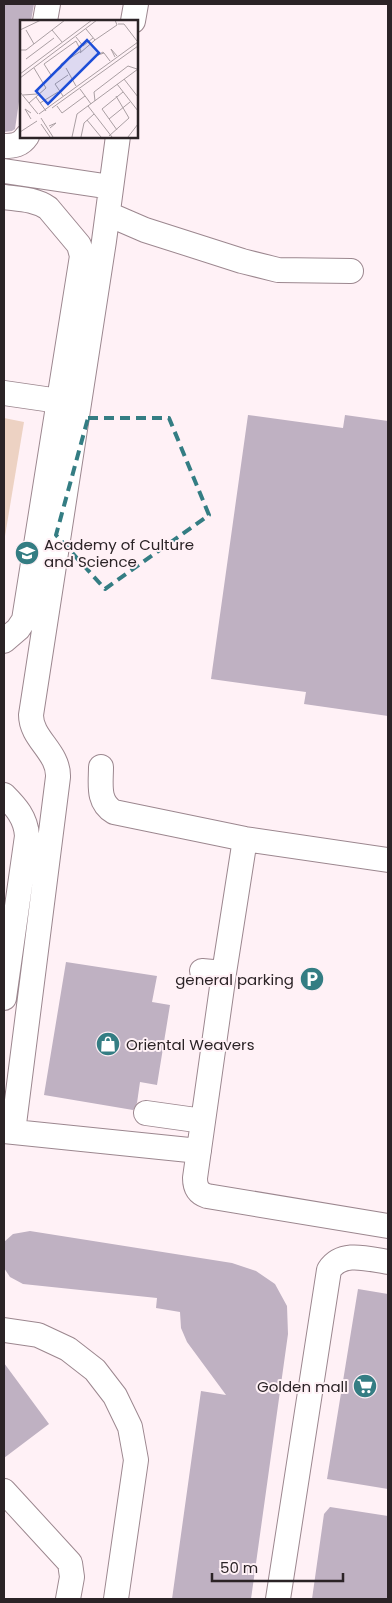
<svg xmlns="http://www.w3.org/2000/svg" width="392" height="1603" font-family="Poppins,sans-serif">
<rect width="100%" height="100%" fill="#fff1f6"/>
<path fill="#edd2c3" d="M4,418l20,4 -19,114h-1z"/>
<path fill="#bfb1c2" d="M4,4h30l-3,17h-10v67l-6,41 -3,2 -8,1z
M248,415l95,13 2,-13 43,6v295l-84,-12 2,-12 -95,-13z
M66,962l91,14 -5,26 18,3 -13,80 -17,-3 -3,21 -4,7 -89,-15z
M30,1231l202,32 24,8 19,13 12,22 1,28 -37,265h-79l29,-208 25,4 -39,-53 -6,-14 -1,-16 -24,-4 1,-10 -134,-14 -13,-7 -6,-9v-26l9,-8z
M358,1289l30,5v195l-61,-10z
M4,1363l45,61 -45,34z
M330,1507l58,9v83h-76l12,-85z"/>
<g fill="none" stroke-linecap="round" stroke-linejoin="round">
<g stroke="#9c878f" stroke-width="26">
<path id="minor" d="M45,21l3,-17
M133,21l3,-17
M4,146c10,0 17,-1 23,-10
M4,171l107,16
M4,197c15,2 31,2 44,11l31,37 3,11 -58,364 -6,9 -14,12
M108,214l37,16 97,31 36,9 73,1
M4,393l55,8
M101,767c0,17 -4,35 13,45l131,27 143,21
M4,795c12,12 22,23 23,41l-23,162
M245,839l-21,134 -29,205c0,9 3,15 12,18l181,30
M202,971l22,2
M146,1113l57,8
M4,1131l195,20
M13,1132l45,-355c1,-25 -27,-38 -27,-62l73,-474 14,-105
M4,1330l34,5 30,14 27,21 20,26 15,31 6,33 -20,139
M4,1491l66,72 2,14 -4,22
M278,1599l51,-329c13,-20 39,-11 59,-8"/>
</g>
<use href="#minor" stroke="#fff" stroke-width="24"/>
</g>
<path fill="none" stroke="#347d83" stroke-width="4" stroke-dasharray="10 6" stroke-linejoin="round" d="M88,418h81l40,97 -104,74 -49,-54z"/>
<defs>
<g id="university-disc" transform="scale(1.25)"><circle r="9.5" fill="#347d83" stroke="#fff1f6"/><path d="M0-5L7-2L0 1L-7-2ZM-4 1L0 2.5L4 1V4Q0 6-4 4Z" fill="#fff"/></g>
<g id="parking-disc" transform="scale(1.25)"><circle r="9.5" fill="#347d83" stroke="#fff1f6"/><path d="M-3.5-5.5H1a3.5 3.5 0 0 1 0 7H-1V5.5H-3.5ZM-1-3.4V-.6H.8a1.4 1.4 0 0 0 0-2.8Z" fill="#fff"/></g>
<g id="shop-disc" transform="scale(1.25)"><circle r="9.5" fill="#347d83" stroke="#fff1f6"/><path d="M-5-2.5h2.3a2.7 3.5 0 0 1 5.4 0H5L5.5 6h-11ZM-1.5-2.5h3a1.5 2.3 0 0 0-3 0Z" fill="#fff"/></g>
<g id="supermarket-disc" transform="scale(1.25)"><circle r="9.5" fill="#347d83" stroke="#fff1f6"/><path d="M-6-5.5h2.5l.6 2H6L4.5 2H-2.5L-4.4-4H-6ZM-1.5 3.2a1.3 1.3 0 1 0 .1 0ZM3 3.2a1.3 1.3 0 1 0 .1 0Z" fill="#fff"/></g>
</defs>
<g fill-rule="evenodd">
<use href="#university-disc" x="27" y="553"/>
<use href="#parking-disc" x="312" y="979"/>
<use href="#shop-disc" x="108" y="1044"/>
<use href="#supermarket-disc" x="365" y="1386"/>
</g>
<g text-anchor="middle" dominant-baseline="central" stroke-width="4" stroke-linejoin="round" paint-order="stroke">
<g font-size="15" fill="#2b2326" stroke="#fff1f6" text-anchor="start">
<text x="44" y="544">Academy of Culture<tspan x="44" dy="17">and Science</tspan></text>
<text x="294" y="979" text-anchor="end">general parking</text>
<text x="126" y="1044">Oriental Weavers</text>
<text x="348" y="1386" text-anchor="end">Golden mall</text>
</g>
</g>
<g transform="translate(20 20)">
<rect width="118" height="118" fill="#fff1f6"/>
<path fill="none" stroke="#aa9fa3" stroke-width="1" d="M98,4h6l13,17M66,9l9,11 22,-15 -2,-5M0,10l21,-10M6,10l8,14M32,10l10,12M56,17l7,9 10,-8M56,21l5,10 -20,13v4l-10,7 -7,-11zM0,30h6l39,-30M60,33l15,-13M84,33l-6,2 5,-3 1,1 6,8M95,37l-4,-8 6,7M6,39l28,-21M46,48l10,18M0,54l72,-54M0,58l77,-58M104,59l14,18M97,64l21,27M60,69l11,15M0,72l18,22M3,75l14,-1 2,-7M43,76l-8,-12 13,-9M16,77l10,14M75,81l-1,-9 34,-26 9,3M9,83l17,-15 -12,-20M20,83l18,-11M37,86l5,7 23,-17M68,86l24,31M32,88l86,-62M11,93l-6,-4 6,10M19,94l99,-72M21,98l12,19M89,99l21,-17M67,100l14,17M21,104l9,13M29,106l7,-3 -6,5M97,110l-15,-21 21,-17M0,112l17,-11M89,116l20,-18 -13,-22M52,117l5,-23 61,-45M61,117l3,-14 10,-9M108,117l10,-13"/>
<path fill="#1d4ed8" fill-opacity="0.15" stroke="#1d4ed8" stroke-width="2.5" d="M67,20l12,13 -51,51 -12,-13z"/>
<rect width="118" height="118" fill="none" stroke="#2b2326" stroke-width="2.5"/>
</g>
<rect width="392" height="1603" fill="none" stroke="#2b2326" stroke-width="10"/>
<path d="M212 1573v8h131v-8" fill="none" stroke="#2b2326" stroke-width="2.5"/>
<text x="220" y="1573" font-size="15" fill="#2b2326" stroke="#fff1f6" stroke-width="4" paint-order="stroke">50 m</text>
</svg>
